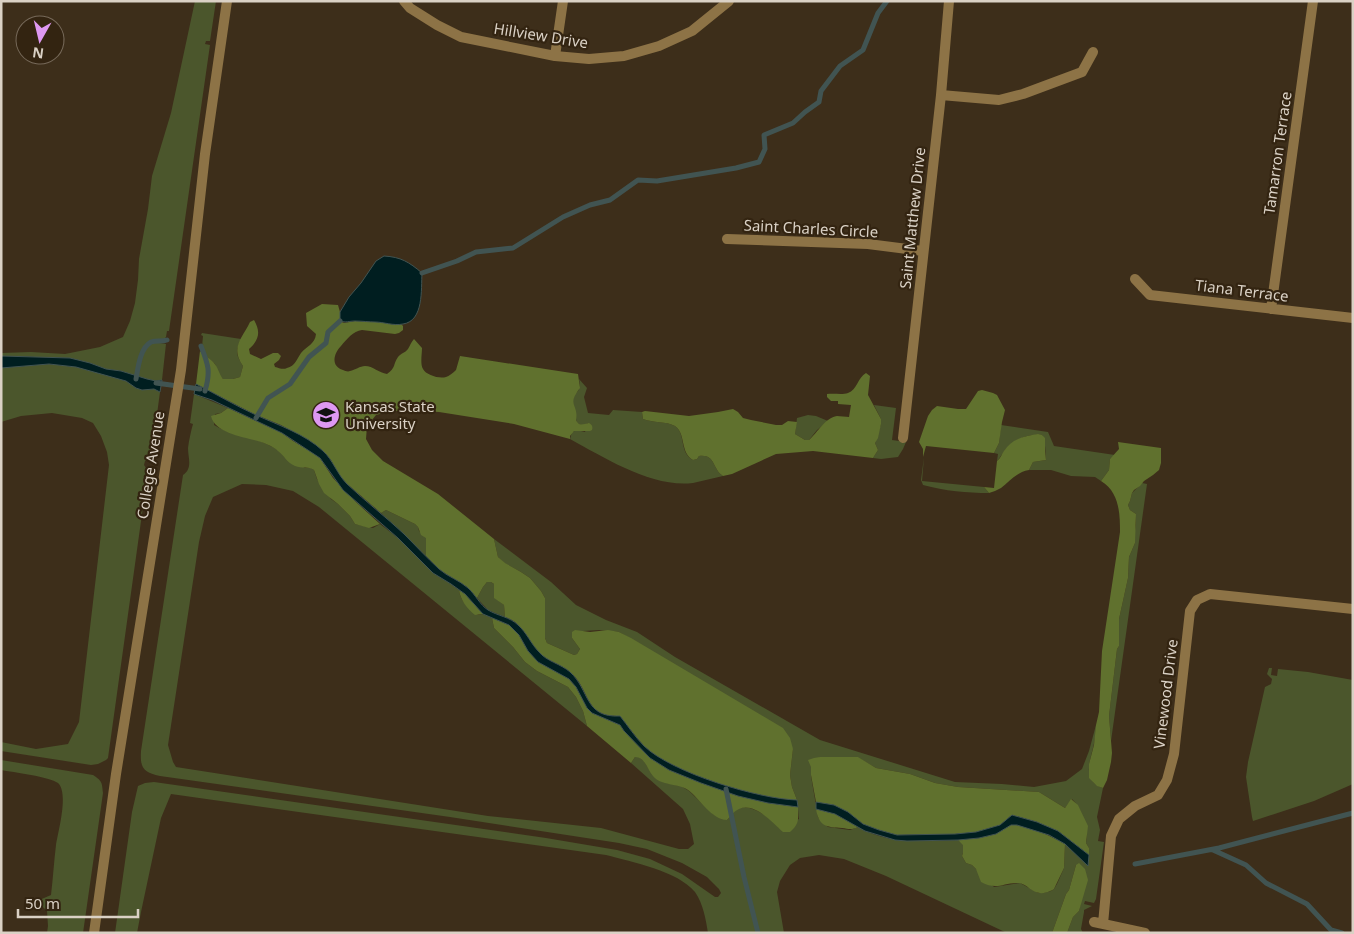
<svg xmlns="http://www.w3.org/2000/svg" width="1354" height="934" font-family="'Noto Sans',sans-serif">
<rect width="100%" height="100%" fill="#3d2e1a"/>
<path fill="#4b562c" fill-rule="evenodd" d="M195,1h21l-6,40h-4l-1,3 5,1 -41,286h-2l-1,6 -3,3h-10v2l13,2 -4,36 -6,1 -9,-2 -26,-8 -15,-2 -16,-6 -20,-5 -69,-2v-3l30,-1 34,2 35,-7 23,-10 7,-16 5,-18 3,-23 1,-21 9,-50 4,-33 19,-63z
M202,333l39,6c-6,12 -5,16 2,27l-3,11 -7,2h-10l-4,-4 -4,-11 -8,-7 -5,-10 1,-11 -2,-1z
M49,364l27,3 25,6 25,8 10,7 6,2 12,-1 6,3 -7,52 -5,17h-3l-1,4 4,6 -40,287 -2,2 -8,4 -7,1 -90,-14v-9l35,7 32,-5 11,-22 30,-257 -2,-13 -6,-16 -8,-13 -11,-5 -30,-5 -31,3 -20,6v-54z
M579,379l8,9 -3,9 4,16 21,2 4,-5 29,2 1,7c10,4 23,2 32,7 11,7 4,27 18,34l4,-1 2,-3c17,-2 13,13 24,20 -10,2 -20,5 -30,7 -41,5 -88,-25 -123,-44l2,-7 5,-2 8,2 3,-9 -5,3 -6,-3c-2,-8 -7,-21 -2,-29 0,-1 2,-2 3,-3 2,-4 2,-8 1,-12z
M194,394l34,14 -7,5 -6,1 -1,11c15,9 32,11 48,17 15,6 30,17 43,26h6l3,2 3,9 14,20 7,5 12,12 5,8 18,4 7,-4 18,14 35,35 18,11 8,6c1,11 10,19 19,25l5,-1 9,4 2,10 19,19 12,15 12,9 31,16 8,10 7,14 4,15 -268,-219 -26,-16 -27,-6 -24,-1 -29,13 -8,19 -6,26 -31,203 5,17 3,5 312,49 113,12 78,21h9l6,-5 -4,-20 -7,-15 -52,-46 4,-6h4l5,4 5,8 26,16 6,1 8,5 24,23 14,6c4,-4 7,-10 12,-12 13,-4 33,11 40,20l20,-9 -2,-19 -5,-13 -2,-12 3,-26 -150,-103 -24,-14 -20,-2 -16,1 -11,7 8,11 -3,5 -3,1 -27,-12 -2,-5v-40l-4,-7 -11,-13 -9,-6 -17,-9 -6,-6 -4,-18 57,43 25,23 30,15 31,12 38,25 145,83 135,42 47,2 32,3 32,-6 16,-12 7,-18 7,-26c0,8 -1,15 -3,23 -4,16 -10,33 10,40l-6,29 3,13 -2,11 6,1 -8,57 -2,4 -9,-2 -1,3 8,2 -8,4v2l-3,17 2,4h-16l6,-16 6,-6 3,-14 -6,-32 -7,25 -3,4 -14,39h-45l-121,-57 -42,-17 -25,-4 -19,3 -10,7 -10,16 -3,11 7,41h-76c-2,-13 -5,-30 -13,-41 -17,-21 -63,-30 -89,-37l-435,-61 -10,24 -20,94 -4,21h-22l17,-121 6,-26 7,-3 9,-1 392,56 71,12 33,9 32,15 33,23h3l3,-4 -2,-4 -12,-12 -25,-14 -35,-14 -28,-6 -169,-26 -290,-41c-17,-4 -20,-8 -19,-25l42,-276c10,-7 5,-17 5,-27 1,-8 3,-17 5,-24l-3,-1zM820,757h37l19,11 34,6 25,9 23,4 81,5 26,16 7,-9c10,9 17,31 14,44l3,5 -1,17 -23,-21 -1,24 -7,16 -3,5 -3,2 -8,2h-5l-18,-10 -26,4 -22,-22 -6,-2 -4,-7 1,-3v-9l-5,-4c-33,1 -70,5 -100,-13l-8,3 -22,-3 -8,-7 -2,-3 -7,-41v-9z
M874,405l22,3 -4,32 14,2 -3,7 -5,8 -17,2 -8,-1 5,-8 -3,-7 6,-19v-5z
M808,415l8,1 12,5 -11,9 -8,10h-4l-10,-6 2,-16z
M1001,425l47,7 6,14 61,9 -5,4 -1,11 -8,11 -6,-4 -24,-1 -20,-6h-22l4,-8 13,-2c-1,-9 0,-18 -4,-25 -14,-2 -30,5 -38,17 -3,3 -4,6 -7,9l1,-7 -4,-1 5,-10z
M924,457l-2,24 62,6 5,6c-22,0 -44,-2 -66,-8l-2,-5z
M1142,483l5,1 -36,257 -2,-25 8,-67 2,-3v-27l9,-41 1,-21 6,-14v-13l1,-6v-10l-6,-4 -2,-5 2,-4 2,-8z
M386,510l29,14 3,3 1,4 7,6v19l-45,-43z
M487,582h4l3,2v13l10,8 1,12 -17,-7 -11,-12 6,-11z
M1269,668h3l-1,7 6,1 1,-7 30,3 45,8v104l-39,17 -61,20 -1,-4 -6,-40 2,-15 17,-75 6,-3 1,-5 -5,-5z
M1,760l92,15c9,6 9,7 10,18l-20,140h-36l1,-7 -1,-15 -10,-10 14,-6c2,-17 3,-34 5,-50 2,-13 13,-52 2,-62 -8,-6 -45,-11 -57,-13z"/>
<path fill="#60712e" d="M322,304l16,1 2,7v9l4,2 11,-2 27,1 11,2h8l2,2v4l-4,3 -4,1 -33,-4c-9,1 -15,9 -21,16 -7,7 -11,20 2,24 2,1 5,2 7,1 5,-1 10,-5 15,-5 8,0 14,7 22,8 9,-6 6,-10 11,-17 3,-4 7,-4 10,-8 2,-3 3,-7 6,-10l8,9c0,6 -2,16 1,21 3,6 16,10 23,8 3,-1 7,-4 10,-7l4,-14 118,18 2,14c-14,18 -1,16 -4,32 3,7 7,4 13,3 3,2 4,3 3,7l-2,1h-16l-4,5v3l-56,-15 -75,-12 -31,-2 -21,2 -11,3 -9,11 -1,13 6,11 11,11 55,33 56,45 4,18 7,6 16,9 9,6 11,13 4,7v40l2,5 27,12 3,-1 3,-5 -8,-11v-6l3,-2 15,2 18,-2 11,2 12,6 152,90 7,10 3,11 -3,26 2,12 5,13c-38,-1 -125,-27 -153,-54 -8,-9 -16,-20 -24,-30 -37,2 -29,-28 -51,-45 -9,-7 -23,-11 -30,-18 -12,-12 -15,-30 -34,-36l-1,-12 -10,-7v-14l-3,-2h-4l-4,5 -6,11 -10,-11 -27,-17 -14,-14v-18l-5,-3 -3,-8 -3,-3 -29,-14 -5,3 -35,-30 -9,-11 -6,-12 -9,-10 -11,-8 -30,-17 -27,-11 -58,-30 4,-33c4,5 10,7 14,12 4,4 5,11 9,16h10l7,-2 3,-11c-13,-19 -1,-27 7,-44l4,-2c7,12 5,20 -5,29l1,5 11,5 12,-6h5l3,3 -2,4 -5,4 1,3c4,1 8,3 12,1 8,-2 10,-9 14,-15 6,-7 14,-9 15,-19l-9,-8 -1,-13z
M866,373l4,3 -2,19 13,24v5l-3,14 -3,5 3,7 -5,8 -60,-7 -37,3 -44,20 -9,2c-11,-7 -7,-22 -24,-20l-2,3 -4,1c-13,-7 -7,-27 -18,-34 -9,-5 -22,-3 -32,-7l-1,-7 3,-1 44,5 29,-4 15,-3 5,3 5,6 8,2 25,5h6l6,-4 9,1 -2,12 10,6h4c9,-8 16,-22 28,-24 3,0 9,1 12,1l2,-12 -13,-1v-3h-7l-4,-4v-3c7,-1 15,1 21,-1 9,-3 10,-16 18,-20z
M982,390l11,3 4,2 8,15 -3,12 -3,21 -5,10 -68,-7 -3,11v-8l-4,-7 9,-26 4,-6 5,-4 21,3h8l12,-18z
M228,408l54,25 11,8 20,12 7,5 13,20 24,25 23,21 -11,4 -14,-4 -5,-8 -12,-12 -14,-11 -5,-9 -5,-14c-6,-4 -12,-1 -19,-4 -10,-5 -9,-9 -17,-15 -4,-4 -11,-7 -17,-9 -15,-5 -46,-8 -50,-26l10,-3z
M1038,434l4,1 3,3v13l1,9 -13,2 -4,8c-12,2 -19,11 -28,18 -4,2 -8,4 -12,5l-5,-6 10,1 3,-27c4,-3 4,-6 7,-10 8,-12 20,-15 34,-17z
M1118,442l43,6v15l-2,7 -6,5 -9,6 -4,5 -6,4 -2,3 -2,8 -2,4 2,5 6,4 -1,29 -6,14 -1,21 -9,41v27l-2,3 -8,67 3,37 -1,9 -4,18 -4,8 -6,-2 -8,-8v-14l5,-19 2,-20 3,-13 3,-61 18,-119c0,-20 -1,-40 -19,-51l8,-11 1,-11 9,-10z
M459,590l6,4 18,20 -8,1c-8,-6 -15,-16 -16,-25z
M492,618l17,7 10,10 9,16 10,11 31,17 7,8 11,21 5,5 28,12 4,6 26,27 19,12 32,13 37,13 30,7 30,4c0,12 2,16 -8,25h-7c-10,-9 -28,-30 -44,-23 -5,2 -8,7 -12,11 -15,0 -27,-21 -39,-30 -10,-7 -27,-4 -35,-14 -6,-7 -8,-19 -18,-19l-4,6 -44,-37 -4,-15 -7,-14 -8,-10 -31,-16 -12,-9 -12,-15 -19,-19z
M820,757h38l18,11 34,6 25,9 23,4 81,5 26,16 6,-9 7,6 10,21 -2,17 3,5v7l-31,-24 -21,-9 -25,-7 -12,10 -24,7 -21,2 -58,1 -18,-5 -16,-6 -15,-12 -14,-7 -18,-3 -5,-27v-8l-3,-7 6,-2z
M816,809l19,5 23,13c-6,3 -9,2 -16,1 -15,-1 -23,-1 -26,-19z
M1011,825c15,-1 41,12 54,19l-1,24 -10,21c-3,2 -10,5 -14,4 -8,0 -13,-9 -21,-10 -16,-1 -21,8 -38,-1l-5,-13 -4,-4 -6,-2 -4,-7 1,-3v-8l-5,-5 21,-2 17,-4z
M1079,863l6,6 3,11 -9,31 -6,6 -6,16h-15l14,-39 3,-4 7,-25z"/>
<path fill="#001e20" stroke="#415452" d="M384,256c17,1 25,6 38,17 -1,16 2,48 -19,51 -10,2 -19,-2 -28,-2 -6,0 -13,-1 -20,-1 -6,0 -9,2 -15,0v-9l9,-15 12,-14 15,-22z
M1,356l69,2 20,5 16,6 15,2 26,8 9,2 6,-1 -2,12 -6,-3 -12,1 -6,-2 -10,-7 -50,-14 -27,-3 -48,4z
M196,384c20,10 40,22 60,31 22,10 49,19 67,36 10,9 14,23 24,33 19,18 39,33 57,50 12,12 23,24 35,35 9,8 20,11 29,19 7,6 12,17 20,22 10,6 22,7 30,15 9,8 13,19 21,27 7,9 22,12 31,20 20,18 14,46 50,44 8,10 15,21 24,30 28,27 115,53 153,54l1,7 -30,-4 -30,-7 -37,-13 -32,-13 -19,-12 -26,-27 -4,-6 -28,-12 -5,-5 -11,-21 -7,-8 -31,-17 -10,-11 -9,-16 -10,-10 -26,-11 -18,-20 -14,-10 -18,-11 -35,-35 -55,-48 -23,-32 -38,-25 -70,-33 -18,-6z
M816,802l18,3 14,7 15,12 16,6 18,5 58,-1 21,-2 24,-7 12,-10 25,7 21,9 31,24 -1,11 -23,-22 -16,-9 -32,-10h-6l-15,9 -17,4 -21,2 -51,1 -12,-1 -30,-9 -30,-17 -19,-5z"/>
<g fill="none" stroke-linecap="round" stroke-linejoin="round">
<path stroke="#415452" stroke-width="5" d="M422,273l35,-12 19,-9 37,-4 50,-31 27,-12 20,-5 28,-20 19,1 79,-13 23,-6 6,-13 -1,-14 29,-12 12,-11 14,-10 2,-11 19,-25 23,-16 15,-37 9,-12
M201,346c7,18 10,25 4,45
M136,379c2,-11 4,-31 15,-37 5,-2 11,0 16,-2
M156,383l44,6
M256,418l12,-20 22,-14 19,-27 17,-14 2,-11 12,-11
M726,789l18,88 14,56
M1213,850l33,15 20,18 41,21 24,26 11,3
M1135,864l84,-16 134,-35"/>
<path stroke="#8d7346" stroke-width="10" d="M404,1l6,7 27,17 24,12 94,19 34,3 35,-3 35,-10 33,-15 37,-30
M555,56l8,-55
M941,95l58,5 24,-6 59,-22 11,-20
M727,239l141,5 55,7
M1135,279l15,16 203,23
M1271,309l42,-308
M903,438l38,-343 8,-94
M1094,922l51,11
M1103,924l8,-88 8,-17 16,-13 23,-11 9,-15 7,-26 16,-143 7,-11 13,-6 143,15"/>
<path stroke="#8d7346" stroke-width="10" d="M94,933l22,-159 65,-404 24,-216 22,-153"/>
</g>
<defs>
<g id="university-disc" transform="scale(1.4375)"><circle r="9.5" fill="#de98f2" stroke="#332411"/><path d="M0-5L7-2L0 1L-7-2ZM-4 1L0 2.5L4 1V4Q0 6-4 4Z" fill="#111"/></g>
</defs>
<g fill-rule="evenodd">
<use href="#university-disc" x="326" y="415"/>
</g>
<g text-anchor="middle" dominant-baseline="central" stroke-width="4.5" stroke-linejoin="round" paint-order="stroke">
<g font-size="15" fill="#dad1c5" stroke="#332411">
<text transform="translate(541 35) rotate(9)">Hillview Drive</text>
<text transform="translate(1277 153) rotate(-82)">Tamarron Terrace</text>
<text transform="translate(912 218) rotate(-84)">Saint Matthew Drive</text>
<text transform="translate(811 228) rotate(3)">Saint Charles Circle</text>
<text transform="translate(1242 290) rotate(7)">Tiana Terrace</text>
<text transform="translate(150 465) rotate(-81)">College Avenue</text>
<text transform="translate(1165 694) rotate(-83)">Vinewood Drive</text>
</g>
<g font-size="15" fill="#dad1c5" stroke="#332411" text-anchor="start">
<text x="345" y="406">Kansas State<tspan x="345" dy="17">University</tspan></text>
</g>
</g>
<rect width="1354" height="934" fill="none" stroke="#dad1c5" stroke-width="5"/>
<g transform="translate(40 40) rotate(188)"><circle r="24" fill="#332411" stroke="#766959"/>
<path d="M0-4L9 19L0 12L-9 19Z" fill="#de98f2"/>
<text y="-8" font-size="14" font-weight="bold" text-anchor="middle" fill="#dad1c5">N</text>
</g>
<path d="M18 909v8h120v-8" fill="none" stroke="#dad1c5" stroke-width="2.5"/>
<text x="25" y="909" font-size="15" fill="#dad1c5" stroke="#332411" stroke-width="4" paint-order="stroke">50 m</text>
</svg>
